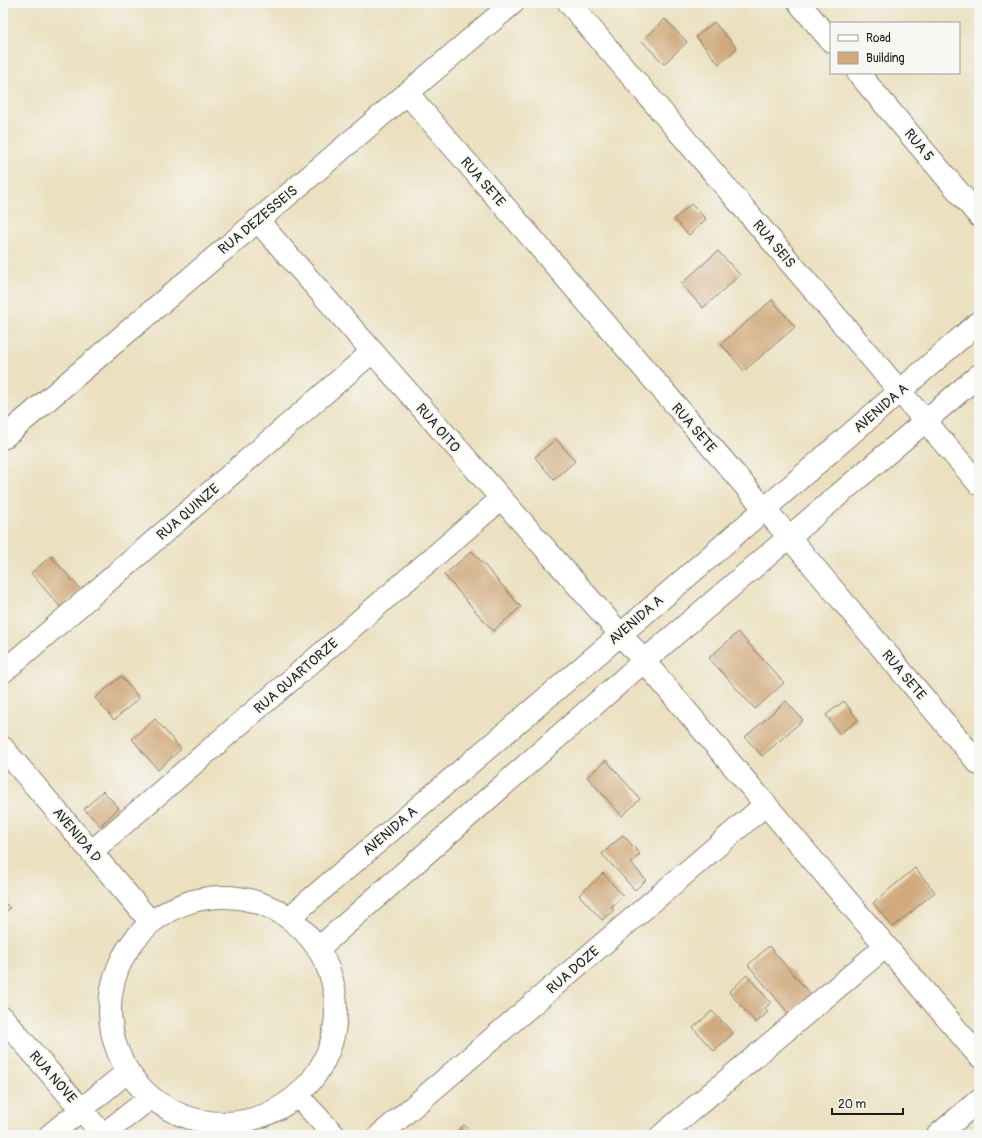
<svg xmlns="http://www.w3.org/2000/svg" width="982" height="1138" font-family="Pangolin,sans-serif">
<rect width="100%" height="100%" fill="#f6f6f2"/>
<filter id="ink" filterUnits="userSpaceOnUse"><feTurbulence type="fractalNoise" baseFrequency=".025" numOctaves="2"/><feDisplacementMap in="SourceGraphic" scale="8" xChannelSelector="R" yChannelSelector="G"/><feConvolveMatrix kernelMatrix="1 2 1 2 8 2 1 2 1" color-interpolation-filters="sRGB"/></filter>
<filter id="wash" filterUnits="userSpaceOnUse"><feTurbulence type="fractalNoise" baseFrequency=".012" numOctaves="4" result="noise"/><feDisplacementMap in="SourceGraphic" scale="16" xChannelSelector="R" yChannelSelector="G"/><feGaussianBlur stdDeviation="0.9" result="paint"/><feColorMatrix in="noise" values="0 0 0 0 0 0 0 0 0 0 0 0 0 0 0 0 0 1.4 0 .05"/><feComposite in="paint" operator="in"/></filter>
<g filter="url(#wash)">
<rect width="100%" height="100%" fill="#ebe0bf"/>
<g id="blocks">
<path fill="#d0aa7d" d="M665,19l22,23 -23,22 -22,-23z
M714,22l23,26 -18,16 -23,-27z
M691,204l15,15 -17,16 -15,-16z
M718,251l22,24 -37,33 -22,-24z
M772,300l23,27 -51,44 -23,-27z
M556,439l19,22 -21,19 -19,-23z
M472,551l49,56 -28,24 -49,-56z
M51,556l30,34 -20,18 -30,-35z
M738,632l46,51 -29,26 -46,-51z
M121,676l18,22 -25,22 -19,-22z
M786,701l17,19 -41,36 -17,-19z
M844,701l14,19 -19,14 -13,-19z
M155,719l26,30 -23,21 -26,-31z
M606,760l34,39 -18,17 -35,-39z
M103,791l16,17 -19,18 -16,-17z
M623,835l17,19 -9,9 15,17 -11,10 -33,-36z
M915,868l20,24 -42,35 -20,-24z
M603,873l20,23 -12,11 3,3 -12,10 -23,-25z
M3,901l7,7 -7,7z
M769,946l42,49 -22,19 -41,-49z
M747,975l24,28 -6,5 3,4 -12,11 -27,-31z
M712,1011l21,22 -19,18 -21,-23z
M464,1125l9,10h-20z"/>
</g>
</g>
<g filter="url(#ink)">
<use href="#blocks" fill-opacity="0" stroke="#847e6e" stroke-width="1"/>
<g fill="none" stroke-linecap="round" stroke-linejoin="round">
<g stroke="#847e6e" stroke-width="24">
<path id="minor" d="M569,3l410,481
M799,3l32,38
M858,73l121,143
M407,93l382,444 190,227
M257,220l387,441 335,395
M3,438l510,-435
M3,672l369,-320
M3,748l147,173
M91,852l410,-353
M110 1010a113 113 0 1 1 226 0a113 113 0 1 1-226 0Z
M291,916l329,-281 359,-313
M320,947l324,-286 335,-286
M3,1018l100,117
M298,1096l36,39
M50,1135l77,-63
M103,1135l47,-37
M380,1135l386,-331
M662,1135l224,-189
M938,1135l41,-35"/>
</g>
<use href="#minor" stroke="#fff" stroke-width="22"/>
</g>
</g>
<g text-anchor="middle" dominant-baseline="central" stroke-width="4" stroke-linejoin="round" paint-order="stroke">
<g font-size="14" fill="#1c1c1c" stroke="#f6f6f2">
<text transform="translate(919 145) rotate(50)">RUA 5</text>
<text transform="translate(483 182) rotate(49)">RUA SETE</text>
<text transform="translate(258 220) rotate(-40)">RUA DEZESSEIS</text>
<text transform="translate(774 244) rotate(50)">RUA SEIS</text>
<text transform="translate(881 408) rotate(-41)">AVENIDA A</text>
<text transform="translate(438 428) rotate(49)">RUA OITO</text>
<text transform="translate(694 428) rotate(49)">RUA SETE</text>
<text transform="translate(188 512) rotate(-41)">RUA QUINZE</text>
<text transform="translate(636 620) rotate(-41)">AVENIDA A</text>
<text transform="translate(904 675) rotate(50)">RUA SETE</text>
<text transform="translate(296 676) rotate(-41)">RUA QUARTORZE</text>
<text transform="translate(390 831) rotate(-41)">AVENIDA A</text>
<text transform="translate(77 835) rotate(50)">AVENIDA D</text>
<text transform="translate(573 970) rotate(-41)">RUA DOZE</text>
<text transform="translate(53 1077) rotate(49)">RUA NOVE</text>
</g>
</g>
<rect width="982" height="1138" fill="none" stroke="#f6f6f2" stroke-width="16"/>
<rect x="830" y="22" width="130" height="52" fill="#f6f6f2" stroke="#9f9f9c"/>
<rect x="838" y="35" width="20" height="6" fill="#ffffff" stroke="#9f9f9c"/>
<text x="866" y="42" font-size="12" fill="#1c1c1c">Road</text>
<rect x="838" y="52" width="20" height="12" fill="#d0aa7d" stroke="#9f9f9c"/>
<text x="866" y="62" font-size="12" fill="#1c1c1c">Building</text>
<path d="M832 1108v6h71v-6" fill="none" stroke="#1c1c1c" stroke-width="2"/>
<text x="838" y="1108" font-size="12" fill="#1c1c1c" stroke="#f6f6f2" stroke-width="3" paint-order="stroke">20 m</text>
</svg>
